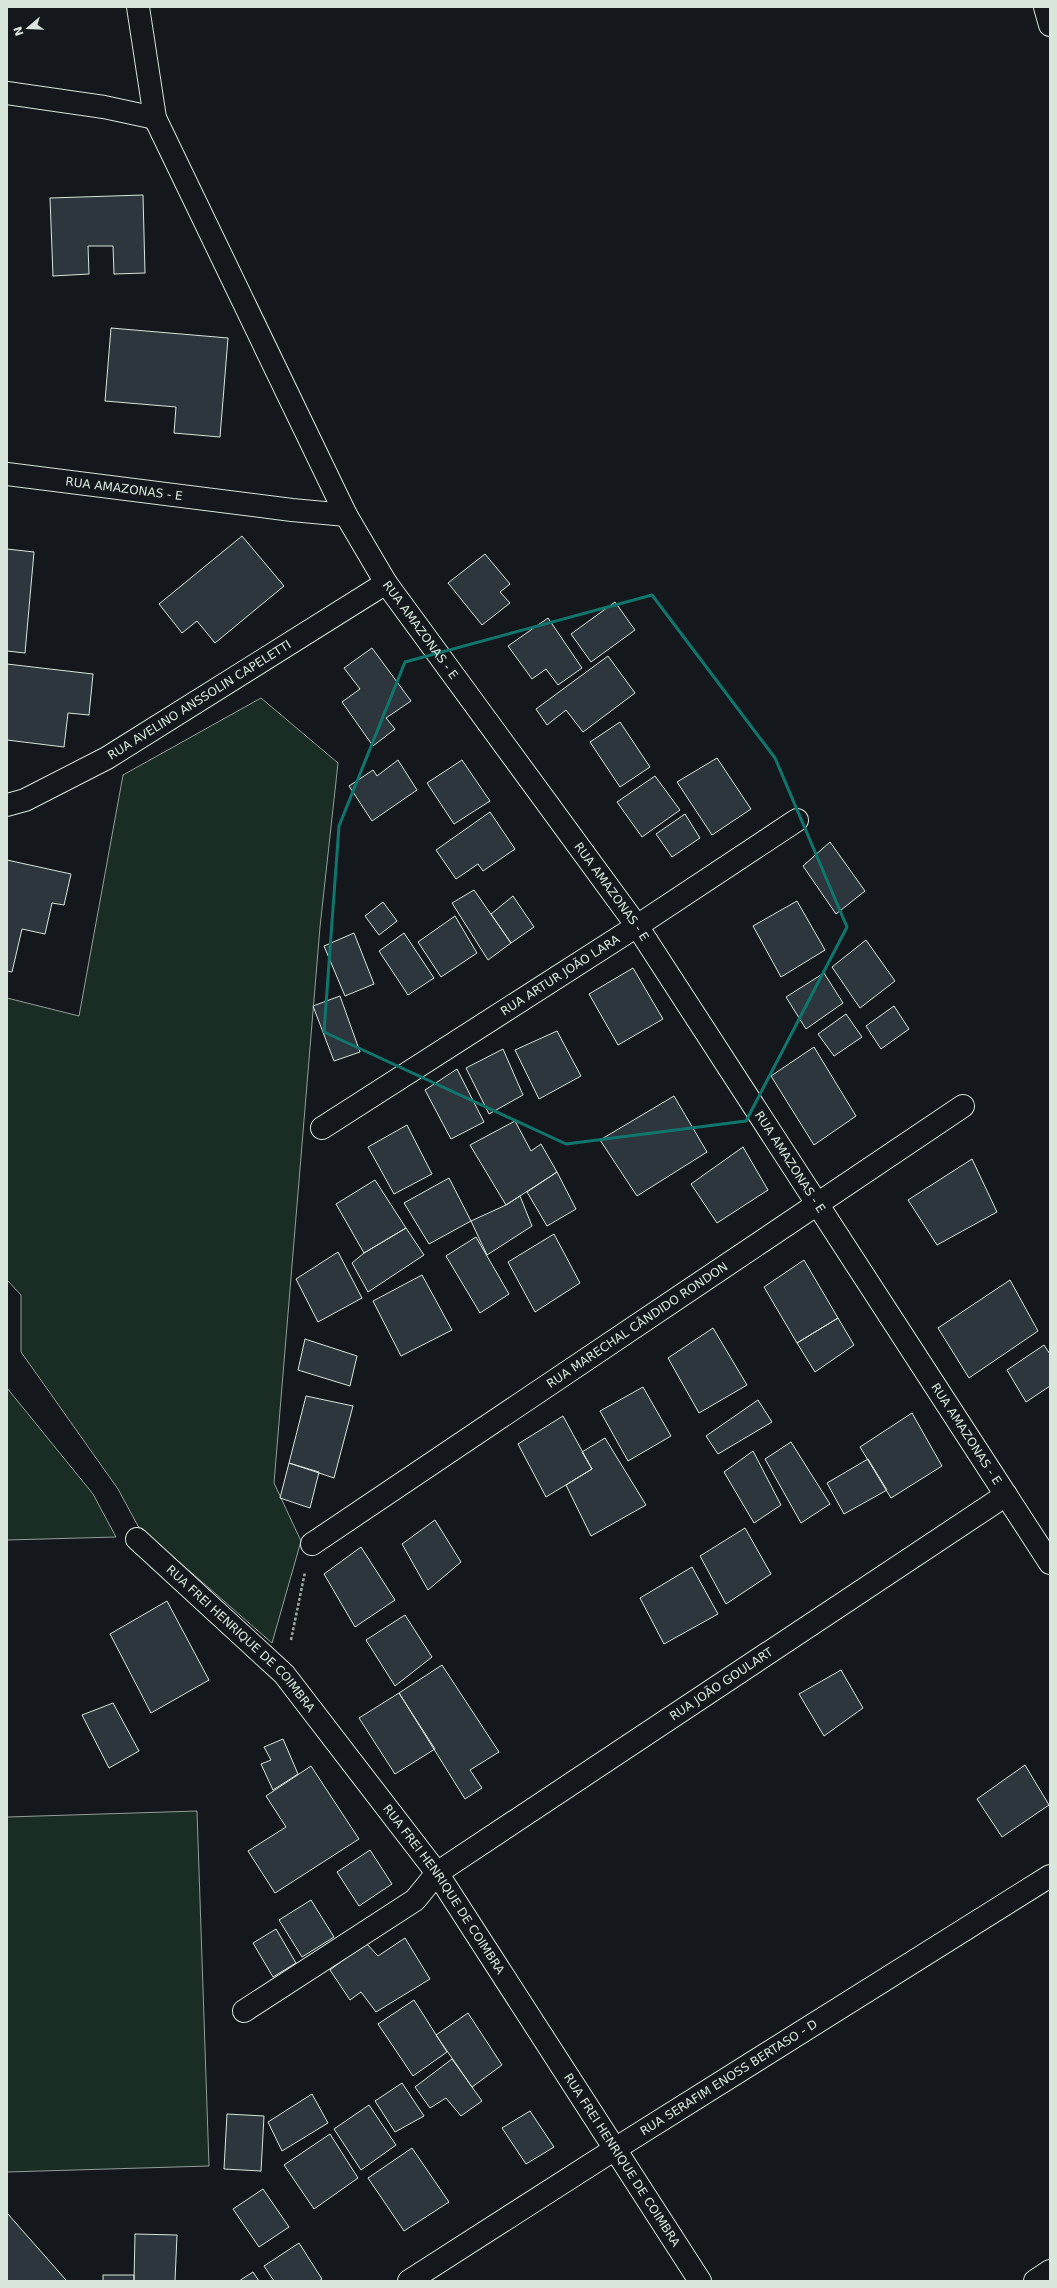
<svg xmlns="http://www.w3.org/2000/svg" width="1057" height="2288" font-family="'DejaVu Sans',sans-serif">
<rect width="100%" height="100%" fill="#14181c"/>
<path fill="#1a2d24" stroke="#939e99" d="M261,698l77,65 -18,164 -46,556 27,58 -29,102 -134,-117 -20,-37 -97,-137v-57l-14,-15v-282l72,18 44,-241z
M7,1388l86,106 23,43 -109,3z
M197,1811l12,355 -202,6v-355z"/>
<path fill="#2c363c" stroke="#d8e6dc" d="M143,195l2,78 -31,1 -1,-28h-25l1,28 -36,2 -3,-78z
M111,328l117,10 -8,99 -46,-4 2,-26 -71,-6z
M242,536l42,50 -69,57 -18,-22 -15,12 -23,-29z
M7,549l27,3 -9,101 -18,-2z
M485,554l25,30 -10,8 10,11 -28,22 -34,-42z
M615,602l20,28 -44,32 -20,-28z
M548,618l34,50 -24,17 -12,-16 -14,10 -24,-33z
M372,648l39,53 -25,17 9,11 -22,17 -31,-44 18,-13 -16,-21z
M608,656l27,37 -52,39 -17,-22 -19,15 -11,-16z
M7,664l86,10 -4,41 -21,-2 -4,34 -57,-7z
M620,722l30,45 -30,20 -30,-45z
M717,758l34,51 -39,26 -35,-53z
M398,760l19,30 -45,31 -23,-35 24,-16 4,6z
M462,760l28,41 -36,23 -27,-41z
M655,776l25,34 -38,27 -25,-35z
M490,812l25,37 -32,22 -5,-7 -22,15 -20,-29z
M685,814l15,24 -28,19 -16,-23z
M830,842l35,49 -29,23 -33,-48z
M7,860l64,14 -7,31 -12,-2 -7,31 -23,-5 -10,43 -5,-1z
M474,890l37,53 -23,17 -36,-57z
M513,896l21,31 -23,16 -20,-29z
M797,901l28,49 -44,27 -28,-51z
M383,902l14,19 -18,14 -14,-19z
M455,916l22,37 -36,24 -23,-35z
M354,933l20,51 -29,12 -21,-50z
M404,933l30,45 -26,17 -29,-44z
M866,940l29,41 -35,27 -28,-41z
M633,968l30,51 -45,26 -29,-51z
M824,973l19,30 -37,26 -20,-32z
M340,996l20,56 -26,9 -21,-55z
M894,1006l15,23 -28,20 -15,-23z
M846,1014l16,23 -28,19 -16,-22z
M557,1031l24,45 -42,23 -24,-49z
M814,1047l42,69 -42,29 -43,-69z
M503,1049l20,46 -34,19 -23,-46z
M457,1069l27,53 -33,17 -26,-49z
M674,1096l33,56 -70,44 -37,-56z
M515,1121l16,30 10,-7 16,28 -51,33 -36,-60z
M407,1125l25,49 -38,20 -26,-47z
M743,1147l25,43 -51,33 -26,-39z
M972,1159l25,53 -60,33 -29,-45z
M557,1172l19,37 -29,17 -20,-34z
M449,1178l22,43 -42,23 -25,-41z
M375,1180l31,48 -42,25 -28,-49z
M520,1196l12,30 -45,29 -16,-34 35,-16z
M406,1228l18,27 -56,37 -16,-29 12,-10z
M554,1234l26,49 -45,29 -27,-50z
M476,1237l33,57 -29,19 -34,-57z
M338,1252l24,46 -44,24 -22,-43z
M804,1260l34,58 -41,25 -33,-56z
M422,1275l30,55 -51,26 -28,-55z
M1010,1280l28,51 -69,47 -31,-50z
M838,1318l16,27 -39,27 -18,-29z
M713,1328l34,57 -48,28 -31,-55z
M305,1339l52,17 -7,30 -52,-16z
M1044,1345l6,9v32l-24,16 -19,-32z
M643,1387l28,49 -43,25 -28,-50z
M306,1396l47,10 -19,72 -45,-15z
M758,1400l14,22 -54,32 -12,-18z
M912,1413l30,53 -51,32 -31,-51z
M563,1416l29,53 -46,28 -28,-53z
M605,1438l41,67 -55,31 -25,-51 26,-16 -10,-17z
M791,1442l39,62 -29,19 -36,-64z
M753,1451l28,54 -27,18 -30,-51z
M868,1459l19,31 -43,24 -17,-31z
M289,1463l30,9 -9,36 -30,-10z
M435,1520l26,42 -33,28 -26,-46z
M745,1528l26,46 -45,30 -26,-48z
M361,1547l34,53 -40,27 -31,-53z
M692,1567l26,47 -54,30 -24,-46z
M167,1601l42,79 -58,33 -41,-79z
M405,1615l27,42 -37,29 -29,-46z
M442,1665l57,87 -29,18 12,18 -17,11 -66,-106z
M841,1670l22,38 -39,28 -25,-42z
M399,1693l36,56 -40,25 -36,-56z
M113,1703l26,48 -30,17 -27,-53z
M283,1739l15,35 -25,16 -12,-26 10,-4 -7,-13z
M1025,1765l24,40 -47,32 -25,-38z
M311,1766l48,73 -84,54 -27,-42 38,-24 -20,-31z
M370,1850l22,34 -33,22 -22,-34z
M311,1900l23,37 -32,20 -23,-37z
M276,1929l20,34 -23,14 -20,-34z
M405,1938l25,41 -54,33 -15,-20 -11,8 -20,-30 36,-27 12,13z
M414,2000l33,52 -34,24 -35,-52z
M468,2013l34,52 -30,22 -36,-52z
M452,2059l30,42 -21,15 -15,-18 -16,10 -15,-21z
M402,2083l22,33 -29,16 -20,-31z
M312,2094l16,29 -46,28 -14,-29z
M369,2105l27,40 -35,25 -27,-41z
M530,2111l24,36 -28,17 -24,-36z
M227,2114l37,2 -3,55 -37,-2z
M330,2134l28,44 -44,31 -30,-44z
M412,2148l37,54 -45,29 -36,-53z
M263,2189l26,38 -30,20 -26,-38z
M7,2213l59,67 -1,1h-58z
M135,2234l42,1 -2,46h-41z
M299,2243l23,36 -3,2h-45l-10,-15z
M253,2272l6,9h-20z
M103,2275h31v6h-31z"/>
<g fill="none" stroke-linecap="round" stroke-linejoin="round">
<g stroke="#d8e6dc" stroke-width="24">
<g id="minor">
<path id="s1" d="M138,7l17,111 191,397 40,68 251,343 413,637"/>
<path d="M1045,7l5,18"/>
<path d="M7,93l97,14 51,11"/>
<path id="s2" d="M7,474l285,36 54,5"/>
<path id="s3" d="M7,805l18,-5 82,-42 279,-175"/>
<path id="s4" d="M322,1128l315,-202 160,-106"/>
<path id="s5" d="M137,1539l147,135 153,199 263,408"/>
<path id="s6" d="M312,1544l651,-438"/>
<path id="s7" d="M244,2011l171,-111 22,-27 569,-378"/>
<path id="s8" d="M409,2281l206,-132 435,-273"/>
<path d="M1035,2281l15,-10"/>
</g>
</g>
<path stroke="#9da8a2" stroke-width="2.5" stroke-dasharray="3 2" stroke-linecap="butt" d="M291,1640l14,-68"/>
<use href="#minor" stroke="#14181c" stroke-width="22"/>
</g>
<path fill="none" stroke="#0f766e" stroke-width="3" stroke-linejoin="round" d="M652,595l123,163 72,169 -101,194 -180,23 -242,-112 15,-206 66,-164z"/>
<g text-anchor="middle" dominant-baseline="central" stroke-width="3" stroke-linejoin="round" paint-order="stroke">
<g font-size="12" fill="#d8e6dc" stroke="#14181c">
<text stroke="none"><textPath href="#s2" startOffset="118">RUA AMAZONAS - E</textPath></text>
<text stroke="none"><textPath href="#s1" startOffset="690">RUA AMAZONAS - E</textPath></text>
<text stroke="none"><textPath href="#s3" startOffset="220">RUA AVELINO ANSSOLIN CAPELETTI</textPath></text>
<text stroke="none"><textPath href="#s1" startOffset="1014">RUA AMAZONAS - E</textPath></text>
<text stroke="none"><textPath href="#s4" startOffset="283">RUA ARTUR JOÃO LARA</textPath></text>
<text stroke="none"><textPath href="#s1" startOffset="1338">RUA AMAZONAS - E</textPath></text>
<text stroke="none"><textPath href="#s6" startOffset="392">RUA MARECHAL CÂNDIDO RONDON</textPath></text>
<text stroke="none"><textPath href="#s1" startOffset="1662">RUA AMAZONAS - E</textPath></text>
<text stroke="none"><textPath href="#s5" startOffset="144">RUA FREI HENRIQUE DE COIMBRA</textPath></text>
<text stroke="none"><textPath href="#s7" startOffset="580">RUA JOÃO GOULART</textPath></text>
<text stroke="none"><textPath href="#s5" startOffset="468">RUA FREI HENRIQUE DE COIMBRA</textPath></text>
<text stroke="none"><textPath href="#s8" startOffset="379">RUA SERAFIM ENOSS BERTASO - D</textPath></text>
<text stroke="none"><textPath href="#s5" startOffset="792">RUA FREI HENRIQUE DE COIMBRA</textPath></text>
</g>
</g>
<rect width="1057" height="2288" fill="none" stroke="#d8e6dc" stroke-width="16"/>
<g transform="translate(28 28) rotate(251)" stroke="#14181c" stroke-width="3" paint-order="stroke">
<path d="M0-3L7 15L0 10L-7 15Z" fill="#d8e6dc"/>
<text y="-6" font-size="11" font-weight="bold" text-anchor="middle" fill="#d8e6dc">N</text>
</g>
</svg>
